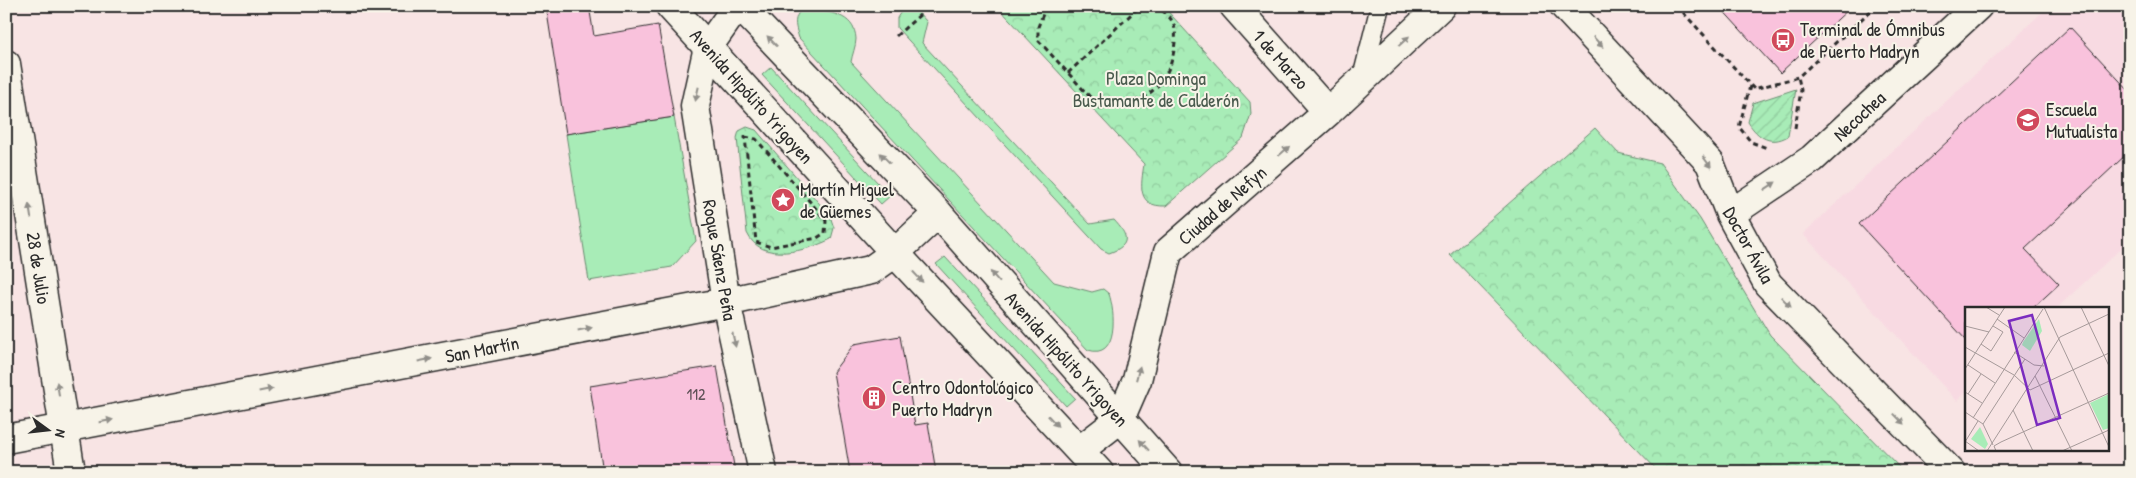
<svg xmlns="http://www.w3.org/2000/svg" width="2136" height="478" font-family="'Patrick Hand',sans-serif">
<defs>
<pattern id="park-crowns" width="20" height="18" patternUnits="userSpaceOnUse" patternTransform="scale(1.25)"><rect width="20" height="18" fill="#a8ecb7"/><path d="M2 6a3 3 0 1 1 6 0M12 15a3 3 0 1 1 6 0" fill="none" stroke="#91cb9e"/></pattern>
<pattern id="garden-furrows" width="10" height="10" patternUnits="userSpaceOnUse" patternTransform="scale(1.25)"><rect width="10" height="10" fill="#a8ecb7"/><path d="M-1 1l2-2M0 10L10 0M9 11l2-2" fill="none" stroke="#91cb9e"/></pattern>
</defs>
<rect width="100%" height="100%" fill="#f8e4e4"/>
<filter id="ink" filterUnits="userSpaceOnUse"><feTurbulence type="fractalNoise" baseFrequency=".02" numOctaves="2"/><feDisplacementMap in="SourceGraphic" scale="10" xChannelSelector="R" yChannelSelector="G"/><feConvolveMatrix kernelMatrix="1 2 1 2 8 2 1 2 1" color-interpolation-filters="sRGB"/></filter>
<g filter="url(#ink)">
<path fill="#f8dae2" d="M2049,6h81v234l-73,68h-91v84l-9,9 -154,-167z"/>
<path fill="#a8ecb7" stroke="#6a8c71" d="M808,9c19,3 47,4 48,30 0,7 -4,16 -5,23l203,220 38,10 11,-3 6,5c6,17 10,66 -21,56l-289,-312c-3,-10 -6,-17 0,-26z
M910,9l7,2 10,11 -5,21 168,181 24,-4c14,15 18,25 -5,33l-8,-4 -204,-221v-10l5,-8z
M771,67l119,129 -9,8 -119,-129z
M674,117l22,124 -24,26 -83,14 -23,-147z
M945,257l130,141 -9,8 -130,-142z"/>
<path fill="url(#park-crowns)" stroke="#6a8c71" d="M997,6h166l87,96 1,12 -8,24 -77,68c-30,1 -25,-21 -22,-42z
M747,127l9,3 74,86 4,12 -3,11c-24,12 -70,25 -84,-6l-10,-95 2,-7z
M1595,128l23,25 42,10 40,56 70,116 134,137h-245l-209,-217z"/>
<path fill="url(#garden-furrows)" stroke="#6a8c71" d="M1796,89l-8,47c-17,10 -30,2 -40,-14l5,-19z"/>
<path fill="#f9c2dc" stroke="#2b2b2b" d="M546,6h43l5,30 64,-11 16,92 -108,17z
M1719,6h133l-72,67z
M2070,27l60,65v59l-105,98 34,35 -26,24h-67v32l-107,-116z
M900,336l15,89 13,-2 8,49h-86l-17,-100 21,-28z
M717,366l18,106h-132l-13,-86z"/>
<g fill="none" stroke-linecap="round" stroke-linejoin="round">
<g stroke="#2b2b2b" stroke-width="21">
<path id="service" d="M1362,78l18,-72"/>
</g>
<g stroke="#2b2b2b" stroke-width="31">
<path id="minor" d="M737,6l-29,41 -13,59 31,196 37,170
M1234,6l94,106
M1564,6l146,157 20,51 38,70 183,188
M6,64l65,408
M1730,214l82,-55 166,-153
M6,439l720,-137 145,-32 24,-17 43,-40
M1080,450l40,-31 17,-39 31,-128 160,-140 113,-106"/>
</g>
<g stroke="#2b2b2b" stroke-width="31">
<path id="secondary" d="M670,6l225,247 204,219
M740,6l198,207 230,259"/>
</g>
<path stroke="#2b2b2b" stroke-width="3" stroke-dasharray="5 4" stroke-linecap="butt" d="M1046,6l-8,21v13l62,68c38,-2 67,-17 74,-58 1,-8 3,-19 -1,-27 -2,-6 -11,-12 -15,-17
M1677,6l77,83 44,-12 78,-71
M896,36l26,-23
M1068,73l72,-67
M1750,86l-11,41 12,15 16,6
M1795,128l6,-38 -3,-13
M745,137l11,2 62,72 8,10 -1,12 -8,5 -46,9 -15,-5z"/>
<use href="#service" stroke="#f7f3e8" stroke-width="18"/>
<use href="#minor" stroke="#f7f3e8" stroke-width="28"/>
<use href="#secondary" stroke="#f7f3e8" stroke-width="28"/>
</g>
<defs><path id="oneway-solid" d="M-6-.8H1V-3.2L6.5 0L1 3.2V.8H-6Z" transform="scale(1.25)"/></defs>
<g fill="#918f8a">
<use href="#oneway-solid" transform="translate(772 41) rotate(-134)"/>
<use href="#oneway-solid" transform="translate(1404 41) rotate(-43)"/>
<use href="#oneway-solid" transform="translate(1598 42) rotate(47)"/>
<use href="#oneway-solid" transform="translate(697 94) rotate(103)"/>
<use href="#oneway-solid" transform="translate(1284 151) rotate(-41)"/>
<use href="#oneway-solid" transform="translate(885 158) rotate(-134)"/>
<use href="#oneway-solid" transform="translate(1707 162) rotate(54)"/>
<use href="#oneway-solid" transform="translate(1770 186) rotate(-34)"/>
<use href="#oneway-solid" transform="translate(30 211) rotate(-99)"/>
<use href="#oneway-solid" transform="translate(918 277) rotate(47)"/>
<use href="#oneway-solid" transform="translate(995 277) rotate(-131)"/>
<use href="#oneway-solid" transform="translate(1786 302) rotate(46)"/>
<use href="#oneway-solid" transform="translate(585 329) rotate(-11)"/>
<use href="#oneway-solid" transform="translate(734 340) rotate(77)"/>
<use href="#oneway-solid" transform="translate(425 360) rotate(-11)"/>
<use href="#oneway-solid" transform="translate(1138 373) rotate(-75)"/>
<use href="#oneway-solid" transform="translate(58 389) rotate(-99)"/>
<use href="#oneway-solid" transform="translate(266 390) rotate(-11)"/>
<use href="#oneway-solid" transform="translate(1899 419) rotate(46)"/>
<use href="#oneway-solid" transform="translate(106 421) rotate(-11)"/>
<use href="#oneway-solid" transform="translate(1053 421) rotate(47)"/>
<use href="#oneway-solid" transform="translate(1144 445) rotate(-132)"/>
</g>
</g>
<defs>
<g id="bus-disc" transform="scale(1.25)"><circle r="9.5" fill="#d1495b" stroke="#f7f3e8"/><path d="M-5-6H5V4H4V6H2V4H-2V6H-4V4H-5ZM-3.5-4V0h7V-4ZM-3.5 1.2v1.5H-2V1.2ZM2 1.2v1.5H3.5V1.2Z" fill="#fff"/></g>
<g id="school-disc" transform="scale(1.25)"><circle r="9.5" fill="#d1495b" stroke="#f7f3e8"/><path d="M0-5L7-2L0 1L-7-2ZM-4 1L0 2.5L4 1V4Q0 6-4 4Z" fill="#fff"/></g>
<g id="sight-disc" transform="scale(1.25)"><circle r="9.5" fill="#d1495b" stroke="#f7f3e8"/><path d="M0-6L1.8-2.2L6-1.7L2.9 1.2L3.7 5.4L0 3.3L-3.7 5.4L-2.9 1.2L-6-1.7L-1.8-2.2Z" fill="#fff"/></g>
<g id="building-disc" transform="scale(1.25)"><circle r="9.5" fill="#d1495b" stroke="#f7f3e8"/><path d="M-4-6H4V6H1V3H-1V6H-4ZM-2.5-4.3h1.7v1.8h-1.7ZM.8-4.3h1.7v1.8H.8ZM-2.5-1h1.7V.8h-1.7ZM.8-1h1.7V.8H.8Z" fill="#fff"/></g>
</defs>
<g fill-rule="evenodd">
<use href="#bus-disc" x="1783" y="40"/>
<use href="#school-disc" x="2028" y="120"/>
<use href="#sight-disc" x="783" y="200"/>
<use href="#building-disc" x="874" y="398"/>
</g>
<g text-anchor="middle" dominant-baseline="central" stroke-width="4" stroke-linejoin="round" paint-order="stroke">
<g font-size="16" fill="#5e5157">
<text x="696" y="394">112</text>
</g>
<g font-size="19" fill="#2b2b2b" stroke="#f7f3e8" text-anchor="start">
<text x="1800" y="29">Terminal de Ómnibus<tspan x="1800" dy="22">de Puerto Madryn</tspan></text>
<text x="2046" y="109">Escuela<tspan x="2046" dy="22">Mutualista</tspan></text>
<text x="800" y="189">Martín Miguel<tspan x="800" dy="22">de Güemes</tspan></text>
<text x="892" y="387">Centro Odontológico<tspan x="892" dy="22">Puerto Madryn</tspan></text>
</g>
<g font-size="19" fill="#2b2b2b" stroke="#f7f3e8">
<text transform="translate(1281 59) rotate(48)">1 de Marzo</text>
<text transform="translate(752 96) rotate(48)">Avenida Hipólito Yrigoyen</text>
<text transform="translate(1859 116) rotate(-43)">Necochea</text>
<text transform="translate(1222 205) rotate(-41)">Ciudad de Nefyn</text>
<text transform="translate(1749 245) rotate(61)">Doctor Ávila</text>
<text transform="translate(720 260) rotate(80)">Roque Sáenz Peña</text>
<text transform="translate(39 268) rotate(81)">28 de Julio</text>
<text transform="translate(482 349) rotate(-11)">San Martín</text>
<text transform="translate(1067 359) rotate(48)">Avenida Hipólito Yrigoyen</text>
</g>
<g font-size="19" fill="#4a5b4e" stroke="#f7f3e8">
<text x="1156" y="78">Plaza Dominga<tspan x="1156" dy="22">Bustamante de Calderón</tspan></text>
</g>
</g>
<g transform="translate(1965 307)">
<rect width="144" height="144" fill="#f8e4e4"/>
<path d="M15,120l8,17 -3,5 -14,-10z" fill="#a8ecb7"/>
<path d="M74,12l3,12 -12,20 -8,-6 1,-3zM144,87v34l-6,2 -13,-27z" fill="#a8ecb7"/>
<path fill="none" stroke="#a69a9a" stroke-width="1" d="M21,0l13,8M79,0l65,140M116,0l28,59M32,12l27,19M0,19l24,6M16,37l10,7 12,-19 -10,-6M0,40l49,28 16,15 79,-37M49,45l20,13 10,1M3,58l27,18M0,62l40,-62M70,69l37,75M0,85l17,11M3,87l13,-20M48,103l20,41M0,105l18,12 10,21M8,111l70,-109M18,117l42,-65M0,134l14,10M0,135l13,-21M22,144l73,-114 49,-23M31,144l-2,-5 7,-4 108,-49M97,144l47,-21"/>
<path fill="#7b2cbf" fill-opacity="0.15" stroke="#7b2cbf" stroke-width="2.5" d="M67,8l28,103 -23,7 -28,-104z"/>
<rect width="144" height="144" fill="none" stroke="#2b2b2b" stroke-width="2.5"/>
</g>
<rect width="2136" height="478" fill="none" stroke="#f7f3e8" stroke-width="25"/>
<rect x="12" y="12" width="2111" height="453" fill="none" stroke="#2b2b2b" stroke-width="2" filter="url(#ink)"/>
<g transform="translate(48 430) rotate(105)" stroke="#f7f3e8" stroke-width="4" paint-order="stroke">
<path d="M0-4L9 19L0 12L-9 19Z" fill="#2b2b2b"/>
<text y="-8" font-size="14" font-weight="bold" text-anchor="middle" fill="#2b2b2b">N</text>
</g>
</svg>
